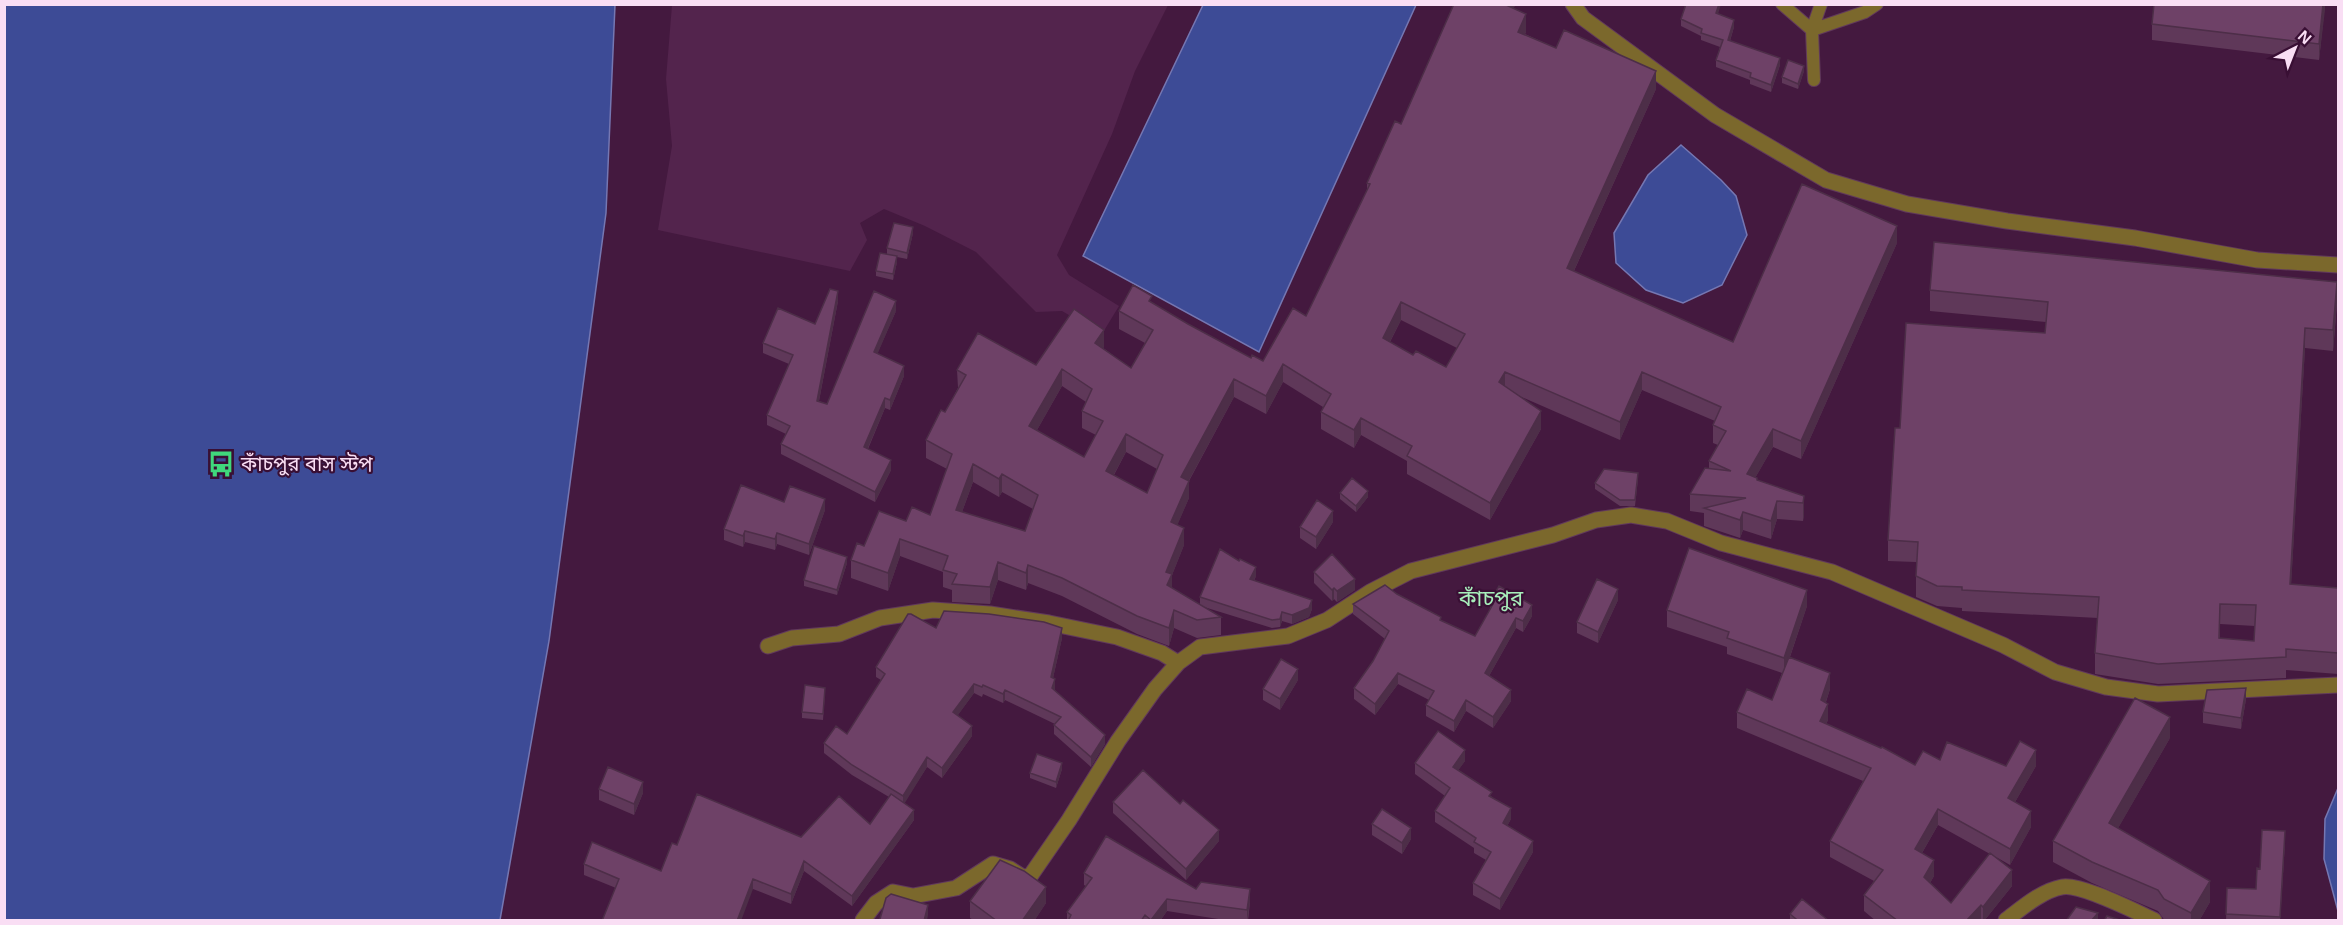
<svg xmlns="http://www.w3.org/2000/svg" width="2343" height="925" font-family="Helvetica,'Noto Sans Bengali',sans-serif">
<rect width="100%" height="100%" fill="#44193f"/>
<path fill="#53244d" d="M672,5h496l-33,66 -23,63 -55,121 12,20 50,31 -17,28 -40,-23 -26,1 -60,-60 -51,-26 -41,-17 -24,14 7,17 -17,31 -192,-41 14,-84 -6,-67z"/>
<path fill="#3d4b96" stroke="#7577b2" stroke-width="1.5" d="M5,4l610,1 -9,208 -57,428 -49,279h-495z
M1203,5h213l-157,347 -176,-96z
M1681,145l40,35 15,16 11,39 -25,50 -39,18 -37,-13 -30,-27 -2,-30 34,-58z
M2338,788v123l-14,-52 1,-40z"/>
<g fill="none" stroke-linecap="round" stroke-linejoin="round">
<g stroke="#61395c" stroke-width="14">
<path id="service" d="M1782,4l30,26 53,-18 12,-8
M1814,80l-2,-50 9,-26"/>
</g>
<g stroke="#61395c" stroke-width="17">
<path id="minor" d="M1573,4l10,14 132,97 111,65 81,24 100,17 128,17 122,22 81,5
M768,646l24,-8 47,-4 41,-16 53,-8 57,4 59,9 68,14 45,16 16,10
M863,920l13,-17 17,-11 20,4 43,-8 37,-24 17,5 14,9 7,-3 38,-55 49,-79 37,-52 23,-26 22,-16 88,-11 39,-16 43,-28 41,-21 142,-36 43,-15 35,-5 36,6 54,22 111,29 171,73 52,27 51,15 52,7 180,-9
M2006,920c16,-12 35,-29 56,-33 18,-4 74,25 92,33"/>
</g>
<use href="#service" stroke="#7b682c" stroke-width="12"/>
<use href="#minor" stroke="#7b682c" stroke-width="15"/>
</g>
<path fill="#5f3859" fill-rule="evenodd" d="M2325,4l-6,56 -167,-20v-16z
M1513,9l13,23 -1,2 31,14 100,41 -82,182 159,71 164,-99 -96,216 -28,-12 -18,31 2,3 47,15v18l-1,7 -26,-2 -6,20 -28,-9 -3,8 -36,-12v-13l-14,-2v-17l19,-26v-7l9,-16 -5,-2v-18l2,-4 -73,-31 -22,50 -103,-45 24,34 -51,91 -83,-46v-13l-46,-26 -7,13 -33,-19v-17l2,-5 -40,-25 -17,32 -32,-17 -45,84v17l-12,27 7,20 -12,30v13l28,17v-8l56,-21 -2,5 58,28 -3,8 -17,7 -10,-3 -2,6 -8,1 -68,-21 17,10v18l-24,3 -23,-10 -5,18 -32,-12 -75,-38 -34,-13 -2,7 -28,-10 -8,24 -38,-2v-12l-9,-3v-15l-43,-16 -12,35 -37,-13v-18l13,-14 42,-25 24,-6 17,-46 -21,-11v-18l19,-28 13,-24 -1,-18 79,-5 68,-18 -1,1 28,20 14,-25 -26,-14v-18l33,-8 36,21 63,34 12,3 43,-45 61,-126v-7l34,-59zM1401,320l56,28 -11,19 -33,-12 -23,-13zM1062,386l24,16 -4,9v17l14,7 -12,22 -47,-27zM1126,452l31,17 -10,24 -33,-18zM973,482l26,15 3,-5 31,17 -8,22 -63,-19z
M1718,14l16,13 -4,14 50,24 -9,27 -21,-8v-4l-34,-13v-7l4,-13 -19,-7v-4l-20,-10v-7z
M1804,71l-6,18 -16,-6v-6z
M913,233l-6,26 -10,-2v5l-4,18 -17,-4v-5l11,-17v-6z
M1930,290l407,13 -4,48 -28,-3 -14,236 47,4v86l-52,-4v8l-128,6 -63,-10v-21l3,-35 -136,-7v-3l-25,-2 -21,-9v-35l-28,-1v-21l12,-112 145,-95 1,-11 -116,-11zM2220,624l35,2 -1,15 -34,-3z
M838,301l-19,100 8,3 69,-93 -19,43 27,22 -14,34 -5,-2 -17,41 23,21 -16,32 -94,-48v-10l5,-10 -19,-9v-10l22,-51 -26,-11v-10l52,-19z
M1638,478l-3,28h-15l-25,-17v-6z
M1340,493l28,4 -12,15 -16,-13z
M784,502l41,8 -16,45 -32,-11 -2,6 -30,-8 -2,5 -19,-7v-11z
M1333,522l-17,27 -16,-11v-11z
M847,563l-10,32 -33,-9v-6z
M1314,572l41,18 -18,12 -3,-3 -2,2 -18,-18z
M1397,594l44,27 34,15 15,-26v-8l42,14 -9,16 -7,-4 -27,48 22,25 -18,27 -27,-17 -12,21 -28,-16v-11l3,-5 -31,-16 -23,31 -21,-16v-11l19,-27 12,-22 -32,-25v-10z
M1618,600l-20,43 -21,-10v-11z
M1807,606l-17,51 40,32 -4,13 2,18 -2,4 89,41 25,-5 66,6h30l-21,36 16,25 -21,38 -14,-8 16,29 -28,35h-108l-12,-10v-16l10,-14 -44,-24v-16l33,-60 -126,-53v-16l35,-12 10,-27 -55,-19v-7l-60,-20v-17zM1938,825l52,29 -39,49 -21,-20 4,-7 -12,-23z
M936,628l126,10 -9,40 2,11v2l50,53 -14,23 -37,-33v-9l1,-1 -50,-24 -2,3 -20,-9 -1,3 -8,-4 -17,23 15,20 -30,42 -15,-11 -23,36 10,17 -62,86 -48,-35 -13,33 -38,-15 -137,-1 -32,-13v-11l77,7 16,-26 124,-8 69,-13 19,-27 -37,-22 -28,-22v-10l23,-9 34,-54 -5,-3v-10z
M1298,680l-18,30 -17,-10v-11z
M825,693l-2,27 -21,-2v-6z
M2246,699l-5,30 -38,-6v-11z
M2170,738l-52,90 92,74 -11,19h-34l-7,-10 -66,-28 -39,-21v-21z
M1465,761l-7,9 34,27 19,22 -4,7 26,26 -33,58 -27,-15v-12l13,-23 -12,-7v-5l-39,-26v-11l10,-15 -30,-22v-11z
M1062,769l-6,19 -26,-10v-5z
M599,789l44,4 -9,22 -35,-15z
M1113,802l106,39 -33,39 -73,-67z
M1372,824l39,15 -9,15 -30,-19z
M2285,842l-5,79h-54l1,-33 29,1 4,-20z
M1084,873l112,16 54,13 -2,19h-17l-64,-10 -7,10h-93v-9l19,-26 -2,-1z
M970,901l76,2 -12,18h-59l-5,-3z
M1790,914l39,7h-39z"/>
<path fill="#4d2e48" d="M1502,4h15l-15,17z
M1719,4h2l-5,17v-8z
M2323,4h2v6l-6,50v-16z
M1526,14v18l-8,17v-17z
M1734,20v7l-6,20v-7z
M1780,58v7l-9,27v-7z
M1804,66v5l-6,18v-5z
M1656,71v18l-89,197v-18z
M1897,226v17l-96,216v-18z
M913,227v6l-6,26v-6z
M897,256v6l-4,18v-6z
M2337,282v21l-4,48v-21z
M838,291v10l-21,110v-10z
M896,301v10l-22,51v-10z
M1401,302v18l-18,35v-17z
M2305,328v20l-15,256v-20z
M1104,330v17l-9,13v-17z
M1283,364v18l-17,32v-18z
M904,366v10l-14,34v-10z
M1062,369v17l-33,58v-18z
M1505,372v17l-6,-7z
M1642,372v18l-22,50v-18z
M1234,379v18l-53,98v-18z
M885,398v10l-21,49v-10z
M1541,411v18l-51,91v-17z
M1361,418v17l-7,13v-18z
M1773,429v18l-26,45v-18z
M1126,434v18l-20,37v-18z
M891,460v10l-16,32v-10z
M973,464v18l-17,46v-18z
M1002,474v18l-3,5v-18z
M1189,481v17l-18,42v-18z
M1368,491v6l-12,15v-6z
M1804,496v18l-1,7v-18z
M825,499v11l-16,45v-11z
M1777,501v18l-6,20v-18z
M1333,511v11l-17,27v-12z
M1743,512v18l-3,8v-18z
M1184,528v17l-12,30v17l-5,11 -1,-31z
M745,531v11l-2,5v-11z
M777,533v11l-2,6v-11z
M900,539v17l-12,35v-18z
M847,557v6l-10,32v-5z
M998,562v18l-8,24v-17z
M1028,565v18l-2,7v-17z
M1256,567v9l-6,12v-9z
M1355,579v11l-18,12v-11z
M1334,588v11l-2,2v-11z
M1618,589v11l-20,43v-11z
M1807,590v16l-23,68v-16z
M1312,600v9l-3,8 -17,7v-9z
M1532,605v11l-9,16v-11z
M1174,610v18l-5,18v-18z
M1282,612v9l-2,6v-8z
M1516,618v10l-31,55v-10z
M1062,628v10l-11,49v-10z
M1298,669v11l-18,30v-11z
M1398,673v11l-23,31v-11z
M1830,673v16l-9,27v-16z
M1055,679v10l-3,8v-9z
M974,684v9l-21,29v-10z
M2246,688v11l-5,30v-11z
M1005,690v10l-2,3v-9z
M1511,690v11l-18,27v-11z
M1466,700v11l-12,21v-11z
M1828,704v16l-8,17v-16z
M2170,717v21l-61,106v-21z
M972,726v10l-30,42v-10z
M1105,735v9l-14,23v-10z
M1465,750v11l-12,17v-11z
M2036,750v16l-28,48v-16z
M927,757v10l-24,39v-10z
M1062,763v6l-6,19v-6z
M643,782v11l-9,22v-11z
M1511,808v11l-8,15v-11z
M1938,809v16l-23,40v-16z
M914,810v10l-62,86v-10z
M2031,811v16l-21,38v-16z
M1411,828v11l-9,15v-11z
M1219,830v11l-33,39v-11z
M2285,831v11l-5,79v-4z
M1533,841v11l-33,58v-11z
M1934,860v16l-10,17v-16z
M804,861v10l-13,33v-10z
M2012,870v16l-28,35h-1v-14z
M753,879v10l-12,32h-4z
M2210,881v21l-11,19h-8v-8z
M1046,887v16l-12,18h-12z
M1250,889v13l-3,19v-11z
M1167,899v12l-7,10h-9z
M928,905v10l-1,6h-3z
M1981,905v16h-15z
M2098,913v8h-7z"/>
<path fill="#6e4167" stroke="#4d2e48" stroke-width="1.5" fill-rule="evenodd" d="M1454,4h50l22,10 -8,18 38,16 8,-18 92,41 -89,197 166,74 69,-158 95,42 -96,215 -28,-12 -26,45 10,4v2l47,16 -1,7 -26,-2 -6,20 -28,-9 -3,8 -36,-12 42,-10 -56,-4 15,-26 26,3 -22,-10 17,-30 -13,-6 8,-18 -79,-35 -22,50 -115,-50 -6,10 42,29 -51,92 -83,-47 5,-10 -51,-28 -7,12 -33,-18 10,-18 -48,-30 -17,32 -32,-17 -53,98 8,4 -18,41 13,6 -18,44 6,2 -5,11 54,32 -24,3 -23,-10 -5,18 -32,-12 -75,-38 -34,-13 -2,8 -28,-11 -8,25 -38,-3 5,-10 -14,-4 5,-14 -48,-17 -12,34 -37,-13 6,-17 7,3 15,-35 27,10 6,-14 18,8 22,-61 -26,-14 15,-30 4,2 21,-37 -9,-5 21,-37 58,32 38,-56 30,21 -9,13 36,25 22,-38 -34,-19 14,-26 19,11 -3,5 39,23 63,34 1,-3 11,6 30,-53 13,8 64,-132 -3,-1 28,-62 6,3zM1401,302l64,32 -19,33 -30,-16 -3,4 -30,-17zM1062,369l30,20 -10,22 21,10 -19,36 -55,-31zM1126,434l37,21 -16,38 -41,-22zM973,464l26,15 3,-5 36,21 -13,36 -69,-21z
M1686,4h33l-3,9 18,7 -6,20 52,18 -9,27 -21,-8 1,-4 -35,-13 7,-20 -22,-7 1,-4 -21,-10z
M2154,4h169l-4,40 -167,-20z
M1788,60l16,6 -6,18 -16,-7z
M894,223l19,4 -6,26 -20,-5z
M1934,242l403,40 -4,48 -28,-2 -15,256 48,4v65l-52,-4v8l-128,7 -63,-11 4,-56 -137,-7v-3l-25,-1 -21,-10 2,-34 -30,-2 7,-112h5l6,-105 139,10 3,-31 -118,-12zM2220,604l36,1 -2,36 -35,-3z
M880,253l17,3 -4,18 -17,-3z
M830,289l8,2 -21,110 10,3 47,-113 22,10 -22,51 30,14 -14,34 -5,-2 -21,49 27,13 -16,32 -94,-48 9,-18 -23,-11 26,-60 -30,-12 15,-35 37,16z
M1604,469l34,4 -3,27h-15l-25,-17z
M1352,478l16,13 -12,15 -16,-13z
M741,485l43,17 6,-16 35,13 -16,45 -32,-11 -2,6 -30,-8 -2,5 -19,-7z
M1317,500l16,11 -17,26 -16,-10z
M814,546l33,11 -10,33 -33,-10z
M1689,548l118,42 -23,68 -57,-20 2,-6 -62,-22z
M1220,549l19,12 1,-2 16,8 -6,12 62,21 -3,8 -17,7 -10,-3 -2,7 -8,1 -72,-23z
M1332,554l23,25 -18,12 -3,-3 -2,2 -18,-18z
M1597,579l21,10 -20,43 -21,-10z
M1385,585l12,9 44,23 -1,3 35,16 18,-32 -3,-2 9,-16 33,19 -9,16 -7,-3 -31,55 26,17 -18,27 -27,-17 -12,21 -28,-16 8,-14 -36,-18 -23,31 -21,-16 19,-27 16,-30 -36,-27z
M944,611l45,3 55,8 18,6 -11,49 4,2 -3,9 53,47 -14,22 -37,-32 7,-8 -56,-27 -2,4 -20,-9 -1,2 -8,-3 -21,28 19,14 -30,42 -15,-11 -24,39 -51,-31 -28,-22 12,-17 11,8 38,-60 -9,-7 32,-53h3l25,14z
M1789,657l41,16 -9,27 7,4 -8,17 61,27 1,-1 33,18 8,-14 17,9 7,-18 59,24 14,-25 16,9 -28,48 23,13 -21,38 -72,-40 -23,40 19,11 -10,17 27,26 39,-50 22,17 -29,37 -2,-2 -15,16h-68l-34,-26 19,-25 -53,-29 41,-73 -134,-56 10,-23 25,11z
M1281,659l17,10 -18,30 -17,-10z
M805,685l20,3 -2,26 -21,-2z
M2246,688l-5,30 -38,-6 4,-22z
M2135,698l35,19 -61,106 101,58 -19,32 -27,-14 -6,-9 -66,-28 -39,-21z
M1438,731l27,19 -12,17 39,25 -3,4 22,12 -8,15 30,18 -33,58 -27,-16 18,-31 -17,-10 2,-4 -41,-27 15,-23 -35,-25z
M1037,754l25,9 -6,19 -26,-9z
M608,767l35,15 -9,22 -35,-15z
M1143,770l37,34 3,-4 36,30 -33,39 -73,-67z
M697,794l104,43 38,-41 31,28 21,-30 23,16 -62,86 -48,-35 -13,33 -38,-15 -16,42h-135l17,-42 -35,-15 8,-22 69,29 11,-28 5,2z
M1382,809l29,19 -9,15 -30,-19z
M2262,830l23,1 -5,86 -54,-3 1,-26 29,1 1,-21 3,1z
M1106,836l90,53 5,-7 49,7 -3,21 -80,-11 -16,21 -6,-5 -4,6h-73l3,-6 -4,-3 25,-34 -8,-5z
M1000,860l24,11 22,16 -24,34h-25l-27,-20z
M891,894l37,11 -4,16h-39l-5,-2 6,-21z
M1802,899l27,22h-34l1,-2 -6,-5z
M2076,907l22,6 -7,8h-25z
M2107,916l16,5h-19z"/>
<defs>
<g id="bus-bare" transform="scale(2.07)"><path d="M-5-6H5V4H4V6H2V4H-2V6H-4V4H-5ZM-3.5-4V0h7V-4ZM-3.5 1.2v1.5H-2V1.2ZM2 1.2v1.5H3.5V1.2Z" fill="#40d77c" stroke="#390f34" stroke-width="2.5" paint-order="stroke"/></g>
</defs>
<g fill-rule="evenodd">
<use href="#bus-bare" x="221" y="464"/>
</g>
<g text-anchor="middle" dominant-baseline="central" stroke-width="4.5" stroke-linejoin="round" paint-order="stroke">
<g font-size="20" fill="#f9def4" stroke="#390f34" text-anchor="start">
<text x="241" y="464">কাঁচপুর বাস স্টপ</text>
</g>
<g font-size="22" fill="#a8efbb" stroke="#390f34">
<text x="1491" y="598">কাঁচপুর</text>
</g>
</g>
<rect width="2343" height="925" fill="none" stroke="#f9def4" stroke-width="12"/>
<g transform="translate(2295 48) rotate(42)" stroke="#390f34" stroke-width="4.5" paint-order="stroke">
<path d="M0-4.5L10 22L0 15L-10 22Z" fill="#f9def4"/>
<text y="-9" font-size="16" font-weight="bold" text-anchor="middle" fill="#f9def4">N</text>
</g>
</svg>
